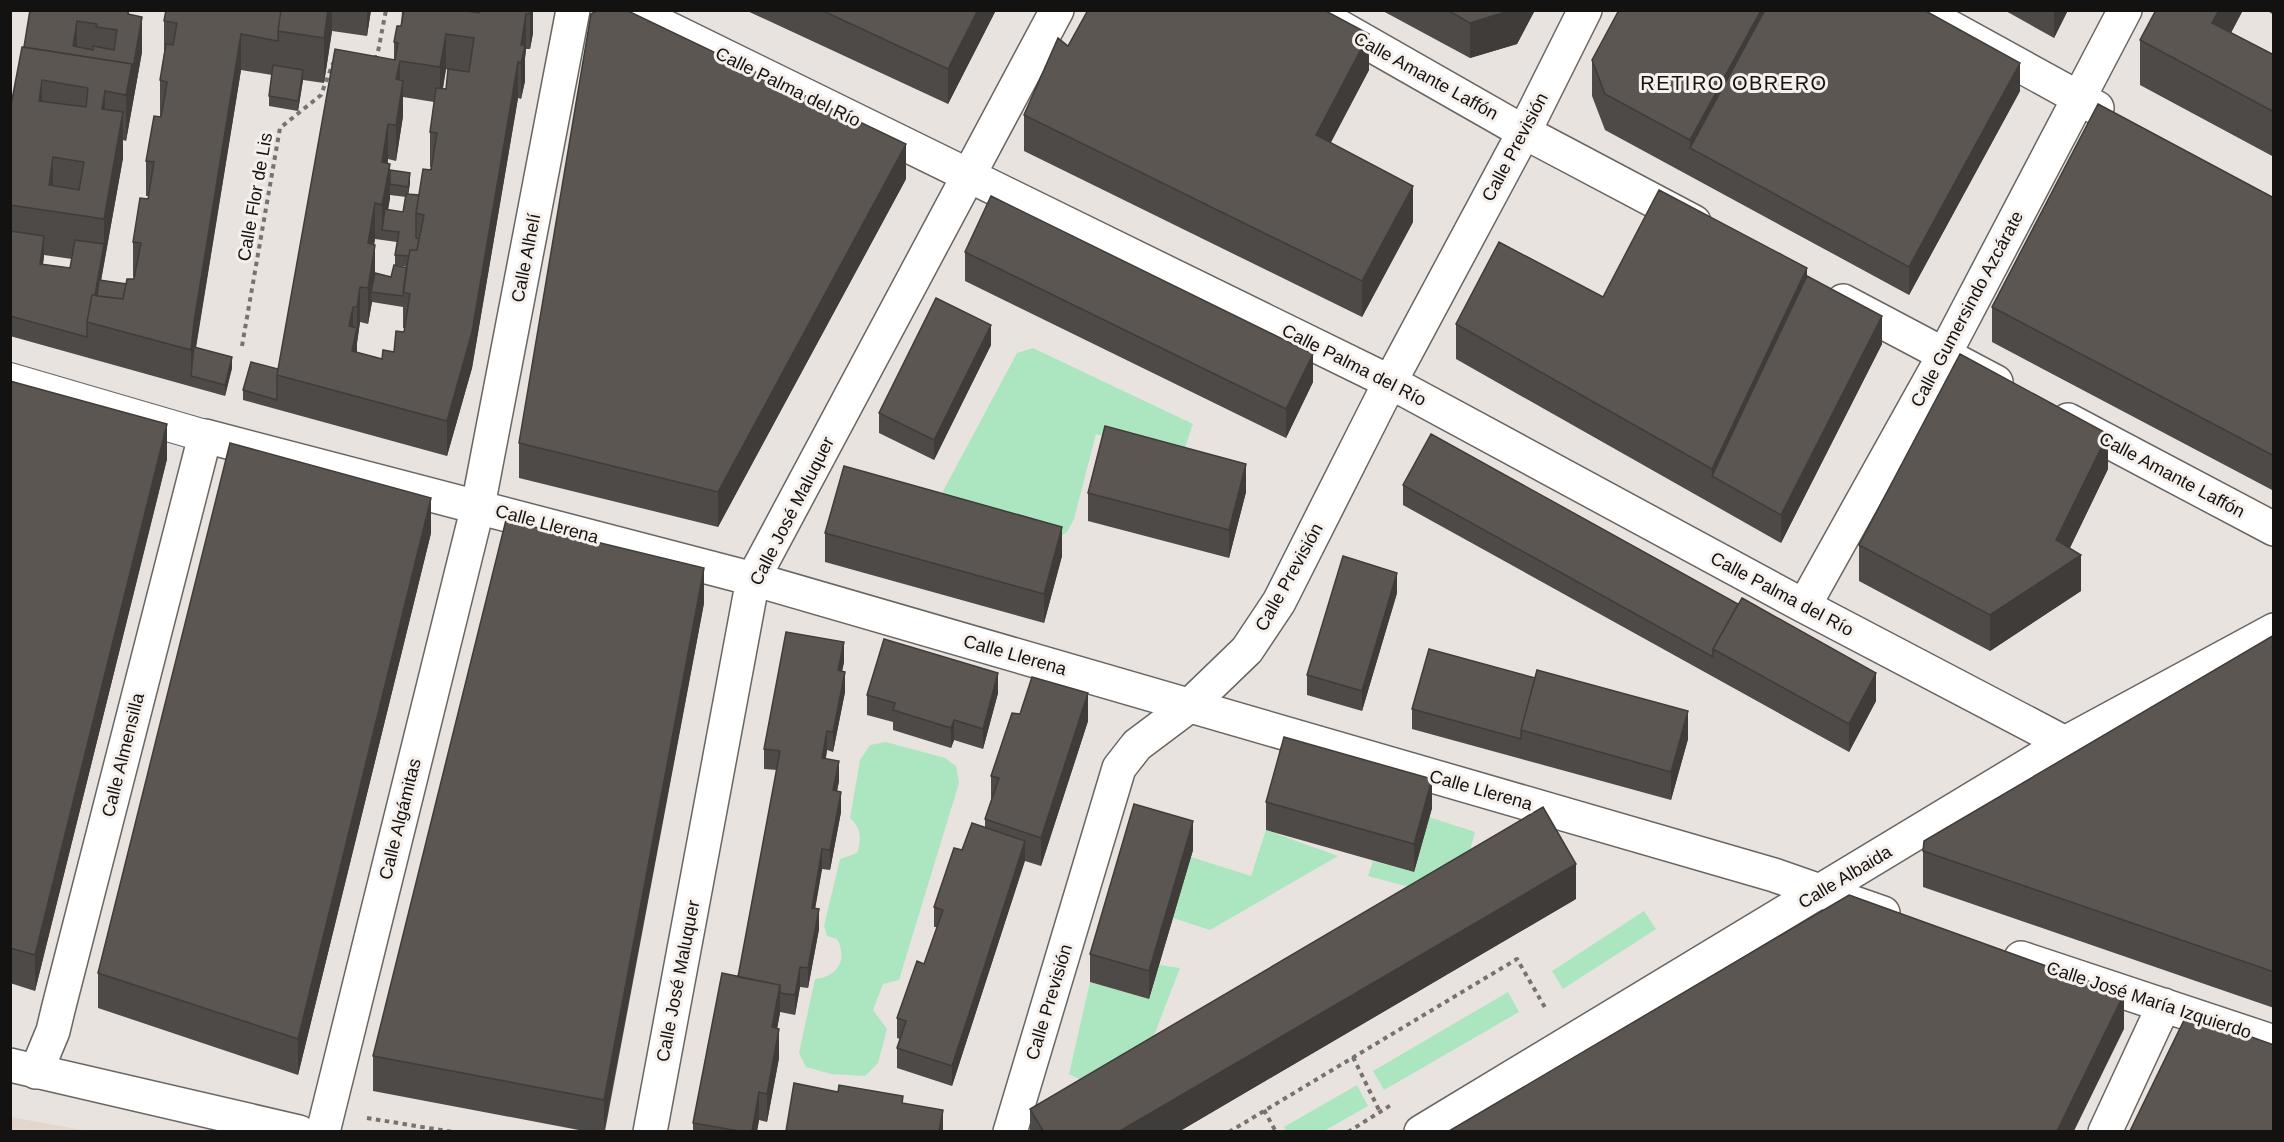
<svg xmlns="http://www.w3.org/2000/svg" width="2284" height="1142" font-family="Helvetica,sans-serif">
<rect width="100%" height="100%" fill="#e9e3df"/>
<path fill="#e3d6cd" d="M10,1117h1l76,14h-76z"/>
<path fill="#ace6c0" d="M1033,348l160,76 -12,35 -85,-25 -22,85 -7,13 -10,7 -115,-46 75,-140z
M886,742l59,16 11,8 3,17 -60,197 -16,4 -10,26 14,19 -9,34 -13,13 -34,-2 -25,-7 -7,-14 16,-74c23,-2 33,-20 22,-40l-10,-3 -3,-10 16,-67 17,-6c5,-15 4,-25 -7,-35l10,-58 10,-15z
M1429,817l46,15 -7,25 -55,31 -45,-12 5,-15 41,11z
M1266,830l72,26 -128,74 -37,-12 18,-61 60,19z
M1644,911l12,18 -93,60 -11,-18z
M1159,965l21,3 -30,78 -67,35 -14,-7 21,-92 59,17z
M1508,992l11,20 -135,78 -11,-19z
M1357,1085l11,21 -44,25h-38l-2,-4z"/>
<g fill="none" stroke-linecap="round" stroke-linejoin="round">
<g stroke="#6a6561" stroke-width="34">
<path id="pedestrian" d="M10,379l195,57"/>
</g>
<g stroke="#6a6561" stroke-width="36">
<path id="minor" d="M631,10l759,372 414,224 261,137
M1310,10l214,122 170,90
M1919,10l178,98
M1843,301l153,81
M2068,420l206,109
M1804,606l140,-251 181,-345
M2021,958l253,84
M36,1072l17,-41 5,-21 147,-574 548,143 1021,296 109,38
M323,1132l155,-626 95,-496
M650,1132l103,-553 304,-569
M1010,1132l109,-364 18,-23 52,-39 58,-56 32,-48 111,-220 134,-250 61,-122
M1421,1132l644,-389 209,-113
M2105,1132l59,-127"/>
</g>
<g stroke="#6a6561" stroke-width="36">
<path id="tertiary" d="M10,1065l289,67"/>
</g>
<path stroke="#76726f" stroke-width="4" stroke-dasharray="4.5 4.5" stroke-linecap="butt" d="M374,57h3l9,-47
M242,346l38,-218 41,-33 12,-32
M1353,1057l27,55
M1264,1110l12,22
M367,1118l86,14
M1229,1132l288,-173 30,52
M1348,1132l43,-27"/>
<use href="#pedestrian" stroke="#fff" stroke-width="32"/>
<use href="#minor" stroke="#fff" stroke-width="33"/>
<use href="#tertiary" stroke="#fff" stroke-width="33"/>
</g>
<path fill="#4e4a47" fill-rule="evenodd" d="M30,10h99v4l13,38 -16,89 -3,-1v18l-22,122 25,4 8,-5v-1l-1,-1v-35l15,-43v-3h-2v-35l15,-45h-1v-36l4,-27v-32l2,-11h205l-4,26 -35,-5 -8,52 -21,-3 -5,31 -29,-5v-10l3,-21 -31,-5 -45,278 36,20 -7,28 -215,-60v-226l14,-63zM44,255l28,4 -2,9 -27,-3z
M402,10h59l18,3 54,-3v23l-3,16h-4l-1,9v23l-4,18 -3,-1 -46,270 -25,88 -204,-56v-10l35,-21 116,-309v-18l7,-16zM446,69l2,1 -2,19h-3zM403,97l31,5 -4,30v35h1l-12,28 -11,-1 2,-11 -20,-13 -2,-7v-4l8,2 7,-45zM390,195l16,2 -3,15 -15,-2zM375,239l22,3 -2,13v10l12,2v1l-16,9 -16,-4 -1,-28zM372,302l31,5v21h2l-1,4 -10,20 -12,7 -25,-7v-9l3,-21 8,2z
M745,10h251l-48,94z
M1381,10h154l-18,34 -47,14z
M2004,10h64l-14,28z
M2156,10h87l-12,23 43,22v102l-134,-72v-45z
M2266,10h8v5z
M1068,46l301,24 -39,73 83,79 -51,95 -338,-166v-36z
M1592,60l428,31 -111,204 -304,-165 -13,-34z
M906,179l-188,348 -199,-49v-35z
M2274,198v293l-282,-149v-35z
M965,252l348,130 -27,56 -321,-157z
M1807,276l75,68 -101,199 -325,-184v-35l147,-27z
M991,345l-57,115 -55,-27v-20z
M10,381l157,78 -132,532 -25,-8z
M2108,469l-38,79 11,43 -91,60 -131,-70v-36z
M1403,485l473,216 -27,51 -446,-247z
M1246,492l-17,66 -141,-37v-28z
M431,533l-133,542 -200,-67v-35z
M825,533l237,23 -18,67 -219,-61z
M1397,593l-35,118 -55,-16v-20z
M704,603l-99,528h-21l-211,-40v-35z
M2274,635v373l-351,-121v-36z
M844,662l-2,9 3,21 -12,60 -6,-2 -1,8 13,23 -2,10 4,21 -11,58 -8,-1 -7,39 4,21 -11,59 -8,-1 -5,28 -15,-3 -3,17 2,29 -12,64 -8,-2 -2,11h-64v-8l45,-146 39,-207 -13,-1v-20z
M998,693l-15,56 -29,-9 -3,8 -58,-18v-8l-26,-7v-20z
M1412,709l276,30 -17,61 -259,-71z
M1088,721l-47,145 -16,-5 -73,225 -55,-18v-20l3,-9 -3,-1v-20l27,-54 13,-37h-3v-20l28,-57 23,-23v-8l6,-19v-24z
M1266,802l166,6 -18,64 -148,-42z
M1193,850l-44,149 -59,-17v-28z
M1576,899l-396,232h-150v-22z"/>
<path fill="#403c39" d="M328,10h4v21l-8,52v-45z
M367,10h4l-4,26z
M529,10h4v23l-3,16v-35z
M978,10h18l-48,94v-35z
M1512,10h23l-18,34 -47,14v-35z
M1761,10h19l-90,138v-8z
M2054,10h14l-14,28z
M2219,10h24l-31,58v-45z
M526,14v35l-1,9v23l-4,18v-54z
M142,17v35l-16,89v-46z
M77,21v36l-4,-11z
M241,34v36l-50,306v-26l3,-28z
M446,34v35l-6,34v-36z
M1369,34v36l-53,101v-36z
M400,61v36l-4,-18z
M518,62v36l-46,270 -25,88v-35z
M2020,63v28l-111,204v-28z
M303,70v10l-5,31v-10z
M42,80v46l-3,-25z
M403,81v35l-7,45v-36z
M105,91v46l-3,-28z
M123,112v46l-29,162 -4,3 14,-79v-25z
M388,124v35l-4,25 -2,-22z
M906,144v35l-188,348v-35z
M53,157v45l-4,-17z
M390,164v35l-6,32 -2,-1v-25z
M410,173v10l-2,14v-10z
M1413,186v36l-51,95v-36z
M375,203v36l-7,39v-35z
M44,236v20l-4,28v-20z
M375,245v36l-4,11 1,10 -4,22v-36z
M1807,268v36l-95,172v-7z
M360,287v35l-3,21v-36z
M353,307v35l-4,-16z
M1882,316v28l-101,199v-28z
M991,325v20l-57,115v-20z
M357,328v36l-5,-13z
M1313,354v28l-27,56v-29z
M232,357v11l-7,28v-11z
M167,424v35l-132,532v-36z
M2108,434v35l-49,101 22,-15v36l-91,60v-36l66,-75z
M1246,464v28l-17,66v-28z
M431,498v35l-133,542v-36z
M1062,527v29l-18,67v-29z
M704,568v35l-100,528v-31z
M1397,573v20l-35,118v-20z
M844,642v20l-6,28v-20z
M845,672v20l-12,60v-20z
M998,673v20l-15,56v-20z
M1876,673v28l-27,51v-28z
M1088,693v28l-47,145v-28z
M1688,711v28l-17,61v-28z
M954,720v20l-3,8v-20z
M827,731v19l-5,28v-20z
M839,761v20l-6,29v-20z
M1432,779v29l-18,64v-28z
M841,792v20l-11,58v-20z
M1193,821v29l-44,149v-28z
M1025,841v19l-73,226v-20z
M822,849v20l-10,58v-19z
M1576,864v35l-396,232h-60z
M819,909v20l-11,59v-20z
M800,967v20l-5,28v-20z
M780,985v28l-8,43v-29z
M2124,994v35l-50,102h-17z
M779,1029v29l-12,64v-28z
M759,1092v28l-2,11h-5z
M943,1110v21h-4z"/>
<path fill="#5b5652" stroke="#403c39" stroke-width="1.5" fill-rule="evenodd" d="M30,10h98v4l14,3 -10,57v-10l-108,-17zM77,21l20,3 -1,3 21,3 -3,20 -21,-4v4l-20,-4z
M166,10h115l-3,21v10l-37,-7 -47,288 -3,28 -104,-28 5,-27 31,4 4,-20h7l7,-36 -8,-1 7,-44 8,1 6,-37 -8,-1 8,-45 7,1 3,-17 3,-18 -7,-2 6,-36 7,1 4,-22 -13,-2z
M281,10h47l-4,28 -46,-7z
M404,10h57l18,3 1,-3h51l-1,4h-4l-5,31 4,1 -4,17 -3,-1 -46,270 -25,89 -170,-46 58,-326 60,11 3,-17 -4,-1 3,-16h4zM446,34l28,4 -5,34 -21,-3 -2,20 -10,-1 -6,44 7,1 -6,37 -8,-1 -7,44 8,2 -7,35h-7l-4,21 -3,21 7,2 -6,38 -8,-1 -2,21 -11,-2 -1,9 -30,-8 5,-23 -8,-2 4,-19h4l3,-20 8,1 7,-43 -7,-2 7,-40 7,2 8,-41 -8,-2 6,-38 8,1 7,-44 -7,-2 4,-18 40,6z
M598,10h28l280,134 -188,348 -199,-49 72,-429z
M821,10h157l-30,59z
M1088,10h236l45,24 -53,101 97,51 -51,95 -338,-166 34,-77 10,8z
M1447,10h65l-42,13z
M1619,10h142l-71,130 -85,-46 -13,-34z
M1765,10h159l96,53 -111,204 -219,-119z
M2156,10h63l-7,13 62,32v57l-134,-72z
M22,47l110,17 -6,31 -21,-4 -3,18 21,3 -19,107 -94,-14v-95zM42,80l46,8 -2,19 -47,-6zM53,157l31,5 -5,28 -30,-5z
M273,65l30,5 -5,31 -29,-5z
M2098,104l176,94v258l-282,-149z
M390,170l20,3 -2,14 -18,-3z
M1659,190l148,78 -95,201 -256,-145 43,-82 104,55z
M406,194l13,1 -3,18v25l3,1 -2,11h-7l-1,6 -14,-1 4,-23 -17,-2 3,-21 18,3z
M991,196l322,158 -27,55 -321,-157z
M10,231l34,5 -4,28 30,4 5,-28 29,4 -9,51h-3l-5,27v15l-77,-21z
M394,265l13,3 -4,28 -32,-4 4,-19 16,4z
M1807,276l75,40 -101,199 -69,-39z
M99,280l27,4 -3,15 -26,-3z
M936,298l55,27 -57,115 -55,-27z
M194,347l38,10 -7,28 -34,-9z
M1960,354l148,80 -52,106 25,15 -91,60 -131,-70z
M251,362l27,7 -1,6v25l-34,-10z
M10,381l157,43 -132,531 -25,-7z
M1105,426l141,38 -17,66 -141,-37z
M1431,434l307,170 -25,45v8l-310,-172z
M230,443l201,55 -133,541 -200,-66z
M844,466l218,61 -18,67 -219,-61z
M506,520l198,48 -100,532 -231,-44z
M1343,556l54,17 -35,118 -55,-16z
M1742,598l134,75 -27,51 -136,-75z
M786,632l58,10 -6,28 7,2 -12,60 -6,-1 -5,27 17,3 -6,29 8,2 -11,58 -8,-1 -10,59 7,1 -11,59 -8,-1 -5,28 -15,-2v-8l-42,-8 42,-226 -16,-2z
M2274,635v337l-351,-121 1,-10z
M884,639l114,34 -15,56 -29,-9 -3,8 -58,-18 2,-7 -28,-8z
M1429,649l106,29 -14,52v9l-109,-30z
M1537,670l151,41 -17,61 -150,-42z
M1032,677l56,16 -47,145 -56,-19 14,-41 -8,-2 21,-63 8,1z
M1284,737l148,42 -18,65 -148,-42z
M1134,804l59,17 -44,150 -59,-17z
M1543,807l33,57 -456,267h-77l-13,-22z
M972,823l53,18 -73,225 -55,-18 9,-27 -9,-3 20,-57 7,3 19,-54 -9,-3 20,-59 8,2z
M1849,895l275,99 -67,137h-608z
M722,973l58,12 -8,42 7,2 -12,65 -8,-2 -7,39h-13l-46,-8z
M2187,1014l87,31v86h-144z
M794,1083l44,9 1,-7 64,11 -1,7 41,7 -4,21h-153z"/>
<g text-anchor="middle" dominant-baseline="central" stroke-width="6" stroke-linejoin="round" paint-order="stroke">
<g font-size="18" fill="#141211" stroke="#f6f0ec">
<text transform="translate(1426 76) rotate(29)">Calle Amante Laffón</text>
<text transform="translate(788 87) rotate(26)">Calle Palma del Río</text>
<text transform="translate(1515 147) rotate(-62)">Calle Previsión</text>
<text transform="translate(255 197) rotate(-80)">Calle Flor de Lis</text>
<text transform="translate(526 258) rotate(-79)">Calle Alhelí</text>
<text transform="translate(1967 309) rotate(-62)">Calle Gumersindo Azcárate</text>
<text transform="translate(1354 365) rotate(27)">Calle Palma del Río</text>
<text transform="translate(2172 475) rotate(28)">Calle Amante Laffón</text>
<text transform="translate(792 511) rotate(-63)">Calle José Maluquer</text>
<text transform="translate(547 524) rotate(15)">Calle Llerena</text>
<text transform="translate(1289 577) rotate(-61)">Calle Previsión</text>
<text transform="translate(1782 594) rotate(28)">Calle Palma del Río</text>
<text transform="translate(1015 655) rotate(16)">Calle Llerena</text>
<text transform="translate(123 755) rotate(-76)">Calle Almensilla</text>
<text transform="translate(1481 790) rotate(16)">Calle Llerena</text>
<text transform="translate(400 819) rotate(-76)">Calle Algámitas</text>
<text transform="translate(1845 877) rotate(-31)">Calle Albaida</text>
<text transform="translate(678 981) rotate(-79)">Calle José Maluquer</text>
<text transform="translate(2149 1000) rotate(18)">Calle José María Izquierdo</text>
<text transform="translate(1049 1002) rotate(-73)">Calle Previsión</text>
</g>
<g font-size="20" letter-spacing="1.5" fill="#141211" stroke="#f6f0ec">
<text x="1734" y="83">RETIRO OBRERO</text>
</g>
</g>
<rect width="2284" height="1142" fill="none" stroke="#141211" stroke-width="24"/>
</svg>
